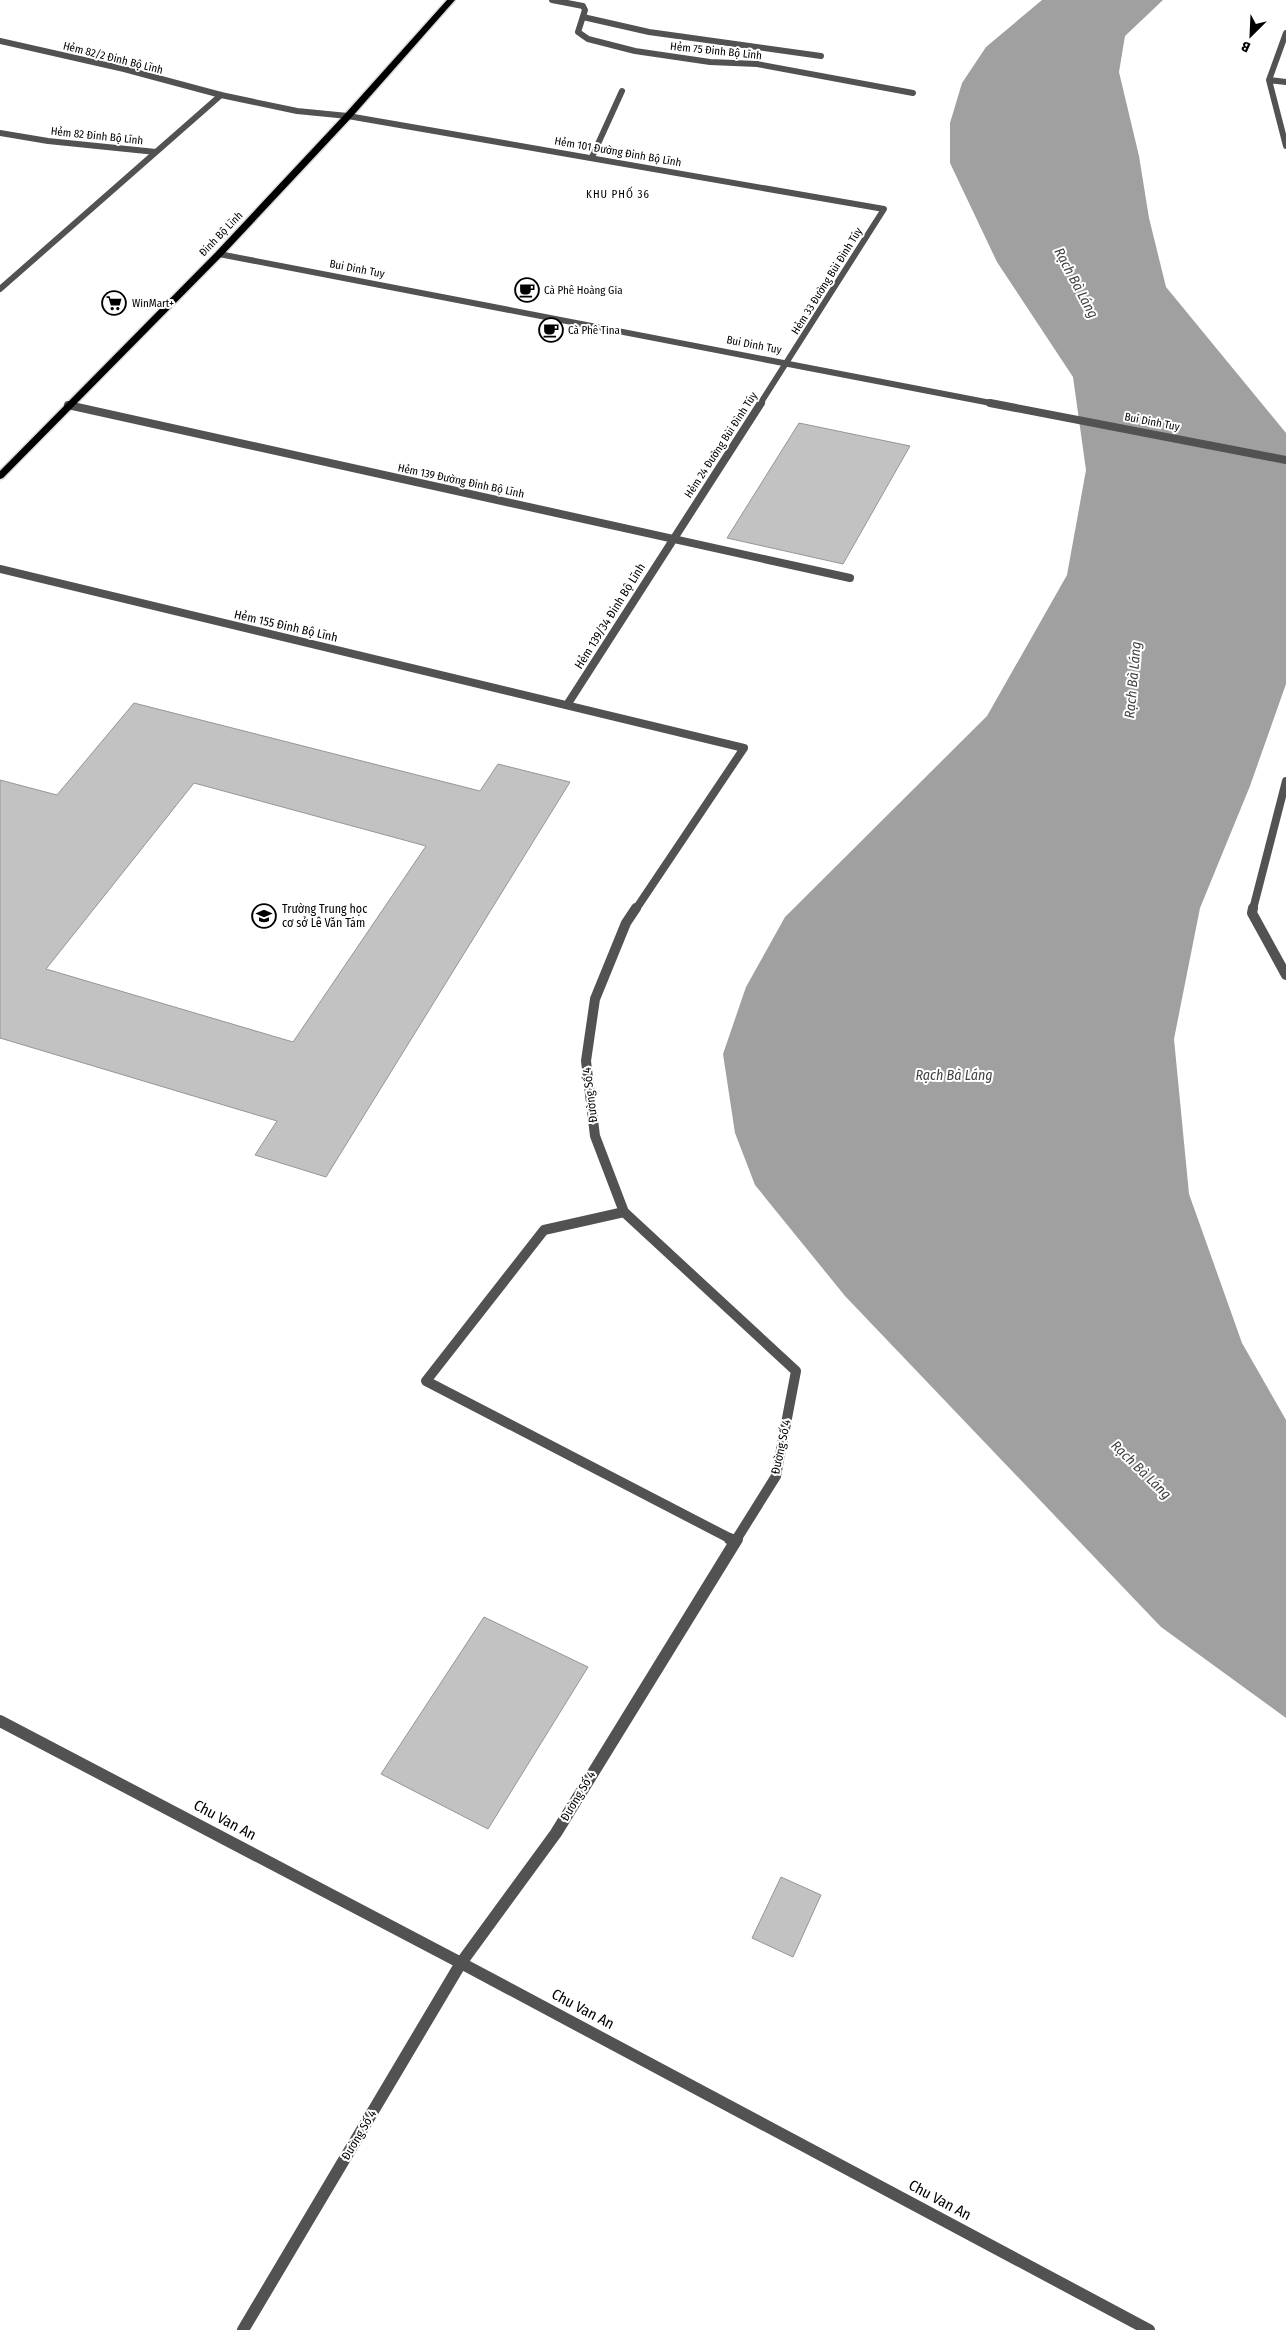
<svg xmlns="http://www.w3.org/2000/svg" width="1286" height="2330" font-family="'Fira Sans Condensed',sans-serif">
<rect width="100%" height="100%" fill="#fff"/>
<path fill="#a0a0a0" d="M1042,0h121l-38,36 -6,36 20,84 10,62 17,69 120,146v251l-36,102 -50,122 -26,131 15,155 53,149 44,77v298l-125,-91 -316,-331 -90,-111 -20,-52 -12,-79 23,-67 39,-70 202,-201 80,-141 19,-105 -13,-93 -76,-115 -47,-99v-40l12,-40 24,-36z"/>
<path fill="#c2c2c2" stroke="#969696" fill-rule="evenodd" d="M799,423l111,23 -67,118 -116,-26z
M134,703l346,88 18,-27 72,18 -244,395 -71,-22 22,-34 -277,-83v-258l57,15zM194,783l232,63 -133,196 -247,-73z
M484,1617l104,50 -100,162 -107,-55z
M781,1877l40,18 -28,62 -41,-19z"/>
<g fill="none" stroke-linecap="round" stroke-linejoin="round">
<g stroke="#dbdbdb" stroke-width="3">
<path id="primary" d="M447,0h8l-104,118 -129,138 -219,222 -3,1v-8l216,-219 129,-138z"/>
</g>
<path stroke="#525252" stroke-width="6" d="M552,0l31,6 2,4 -7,22 10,7 47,12 75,11 47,2 156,29
M583,17l66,15 172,24
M0,41l124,28 97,26 76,16 51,5
M0,133l48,8 108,11
M592,157l30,-66
M0,289l221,-194"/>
<path stroke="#525252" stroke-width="10" d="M624,1212l-80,18 -118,151 307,159"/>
<path stroke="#525252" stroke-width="12" d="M730,1539l4,2"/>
<path stroke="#525252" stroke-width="6" d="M1286,33l-17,47 17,66
M1269,80l17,2
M348,116l536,93 -124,195"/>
<path stroke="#525252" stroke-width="8" d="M68,405l782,173
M0,569l744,179 -108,161
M567,705l194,-302
M1253,909l33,-128"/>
<path stroke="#525252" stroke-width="10" d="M636,908l-10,15 -31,76 -9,62 9,75 29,76 172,159 -20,105 -40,64
M1253,908l-1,5 34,62"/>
<path stroke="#525252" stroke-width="12" d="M243,2330l218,-367 95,-130 181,-294"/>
<path stroke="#525252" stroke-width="6" d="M219,254l777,150"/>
<path stroke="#525252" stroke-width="8" d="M990,403l296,57"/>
<path stroke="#525252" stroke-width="12" d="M0,1721l461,242 688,367"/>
<use href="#primary" fill="#000" fill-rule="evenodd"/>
</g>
<defs>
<g id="cafe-ring" transform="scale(1.25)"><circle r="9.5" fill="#fff" stroke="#000" stroke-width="1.5"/><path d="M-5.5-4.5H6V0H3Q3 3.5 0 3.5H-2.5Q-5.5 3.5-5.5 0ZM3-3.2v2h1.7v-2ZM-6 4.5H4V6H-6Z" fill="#000"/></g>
<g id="supermarket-ring" transform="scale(1.25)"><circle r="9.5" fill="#fff" stroke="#000" stroke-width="1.5"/><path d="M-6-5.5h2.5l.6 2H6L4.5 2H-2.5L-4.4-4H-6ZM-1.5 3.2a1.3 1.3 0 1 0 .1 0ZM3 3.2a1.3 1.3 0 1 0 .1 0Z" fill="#000"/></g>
<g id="school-ring" transform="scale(1.25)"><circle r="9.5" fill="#fff" stroke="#000" stroke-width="1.5"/><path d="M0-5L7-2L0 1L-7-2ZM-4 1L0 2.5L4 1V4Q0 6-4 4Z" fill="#000"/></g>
</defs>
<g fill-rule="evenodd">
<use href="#cafe-ring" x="527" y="290"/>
<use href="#supermarket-ring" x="114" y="303"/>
<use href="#cafe-ring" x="551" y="330"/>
<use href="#school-ring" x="264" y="916"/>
</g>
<g text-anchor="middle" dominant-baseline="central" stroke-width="4" stroke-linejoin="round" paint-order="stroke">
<g font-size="11" fill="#000" stroke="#fff">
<text transform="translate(716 51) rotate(6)">Hẻm 75 Đinh Bộ Lĩnh</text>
<text transform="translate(113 58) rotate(14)">Hẻm 82/2 Đinh Bộ Lĩnh</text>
<text transform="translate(97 136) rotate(6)">Hẻm 82 Đinh Bộ Lĩnh</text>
<text transform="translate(618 152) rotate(10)">Hẻm 101 Đường Đinh Bộ Lĩnh</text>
<text transform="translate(221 234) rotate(-46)">Đinh Bộ Lĩnh</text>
<text transform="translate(357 269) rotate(11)">Bui Dinh Tuy</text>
<text transform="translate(827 281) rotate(-58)">Hẻm 33 Đường Bùi Đình Túy</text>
<text transform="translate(754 345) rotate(11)">Bui Dinh Tuy</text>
<text transform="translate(1152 422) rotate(11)">Bui Dinh Tuy</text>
<text transform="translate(721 445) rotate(-57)">Hẻm 24 Đường Bùi Đình Túy</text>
<text transform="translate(461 481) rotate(12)">Hẻm 139 Đường Đinh Bộ Lĩnh</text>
</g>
<g font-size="11" letter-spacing="1" fill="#000" stroke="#fff">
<text x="618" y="194">KHU PHỐ 36</text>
</g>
<g font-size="11" fill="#000" stroke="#fff" text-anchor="start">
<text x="544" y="290">Cà Phê Hoàng Gia</text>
<text x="132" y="303">WinMart+</text>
<text x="568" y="330">Cà Phê Tina</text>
</g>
<g font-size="12" fill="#000" stroke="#fff">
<text transform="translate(610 616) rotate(-58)">Hẻm 139/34 Đinh Bộ Lĩnh</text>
<text transform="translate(286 626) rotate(13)">Hẻm 155 Đinh Bộ Lĩnh</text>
<text transform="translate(590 1095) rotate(-97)">Đường Số 4</text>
<text transform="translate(781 1447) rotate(-78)">Đường Số 4</text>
<text transform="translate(578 1796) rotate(-59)">Đường Số 4</text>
<text transform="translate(359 2135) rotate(-59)">Đường Số 4</text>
</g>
<g font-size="12" fill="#000" stroke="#fff" text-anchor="start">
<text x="282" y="909">Trường Trung học<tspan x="282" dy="14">cơ sở Lê Văn Tám</tspan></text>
</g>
<g font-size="14" font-style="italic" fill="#414141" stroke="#fff">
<text transform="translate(1076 283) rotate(62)">Rạch Bà Láng</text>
<text transform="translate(1133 680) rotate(-85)">Rạch Bà Láng</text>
<text x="954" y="1075">Rạch Bà Láng</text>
<text transform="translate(1141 1470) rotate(44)">Rạch Bà Láng</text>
</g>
<g font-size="15" fill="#000" stroke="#fff">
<text transform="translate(225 1820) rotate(28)">Chu Van An</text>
<text transform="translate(583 2009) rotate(28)">Chu Van An</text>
<text transform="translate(940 2200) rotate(28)">Chu Van An</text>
</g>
</g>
<g transform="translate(1251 35) rotate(204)" stroke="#ffffff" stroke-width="4" paint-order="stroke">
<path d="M0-4L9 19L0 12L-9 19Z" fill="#000000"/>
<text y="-8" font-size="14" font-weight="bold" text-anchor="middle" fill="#000000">B</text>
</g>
</svg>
